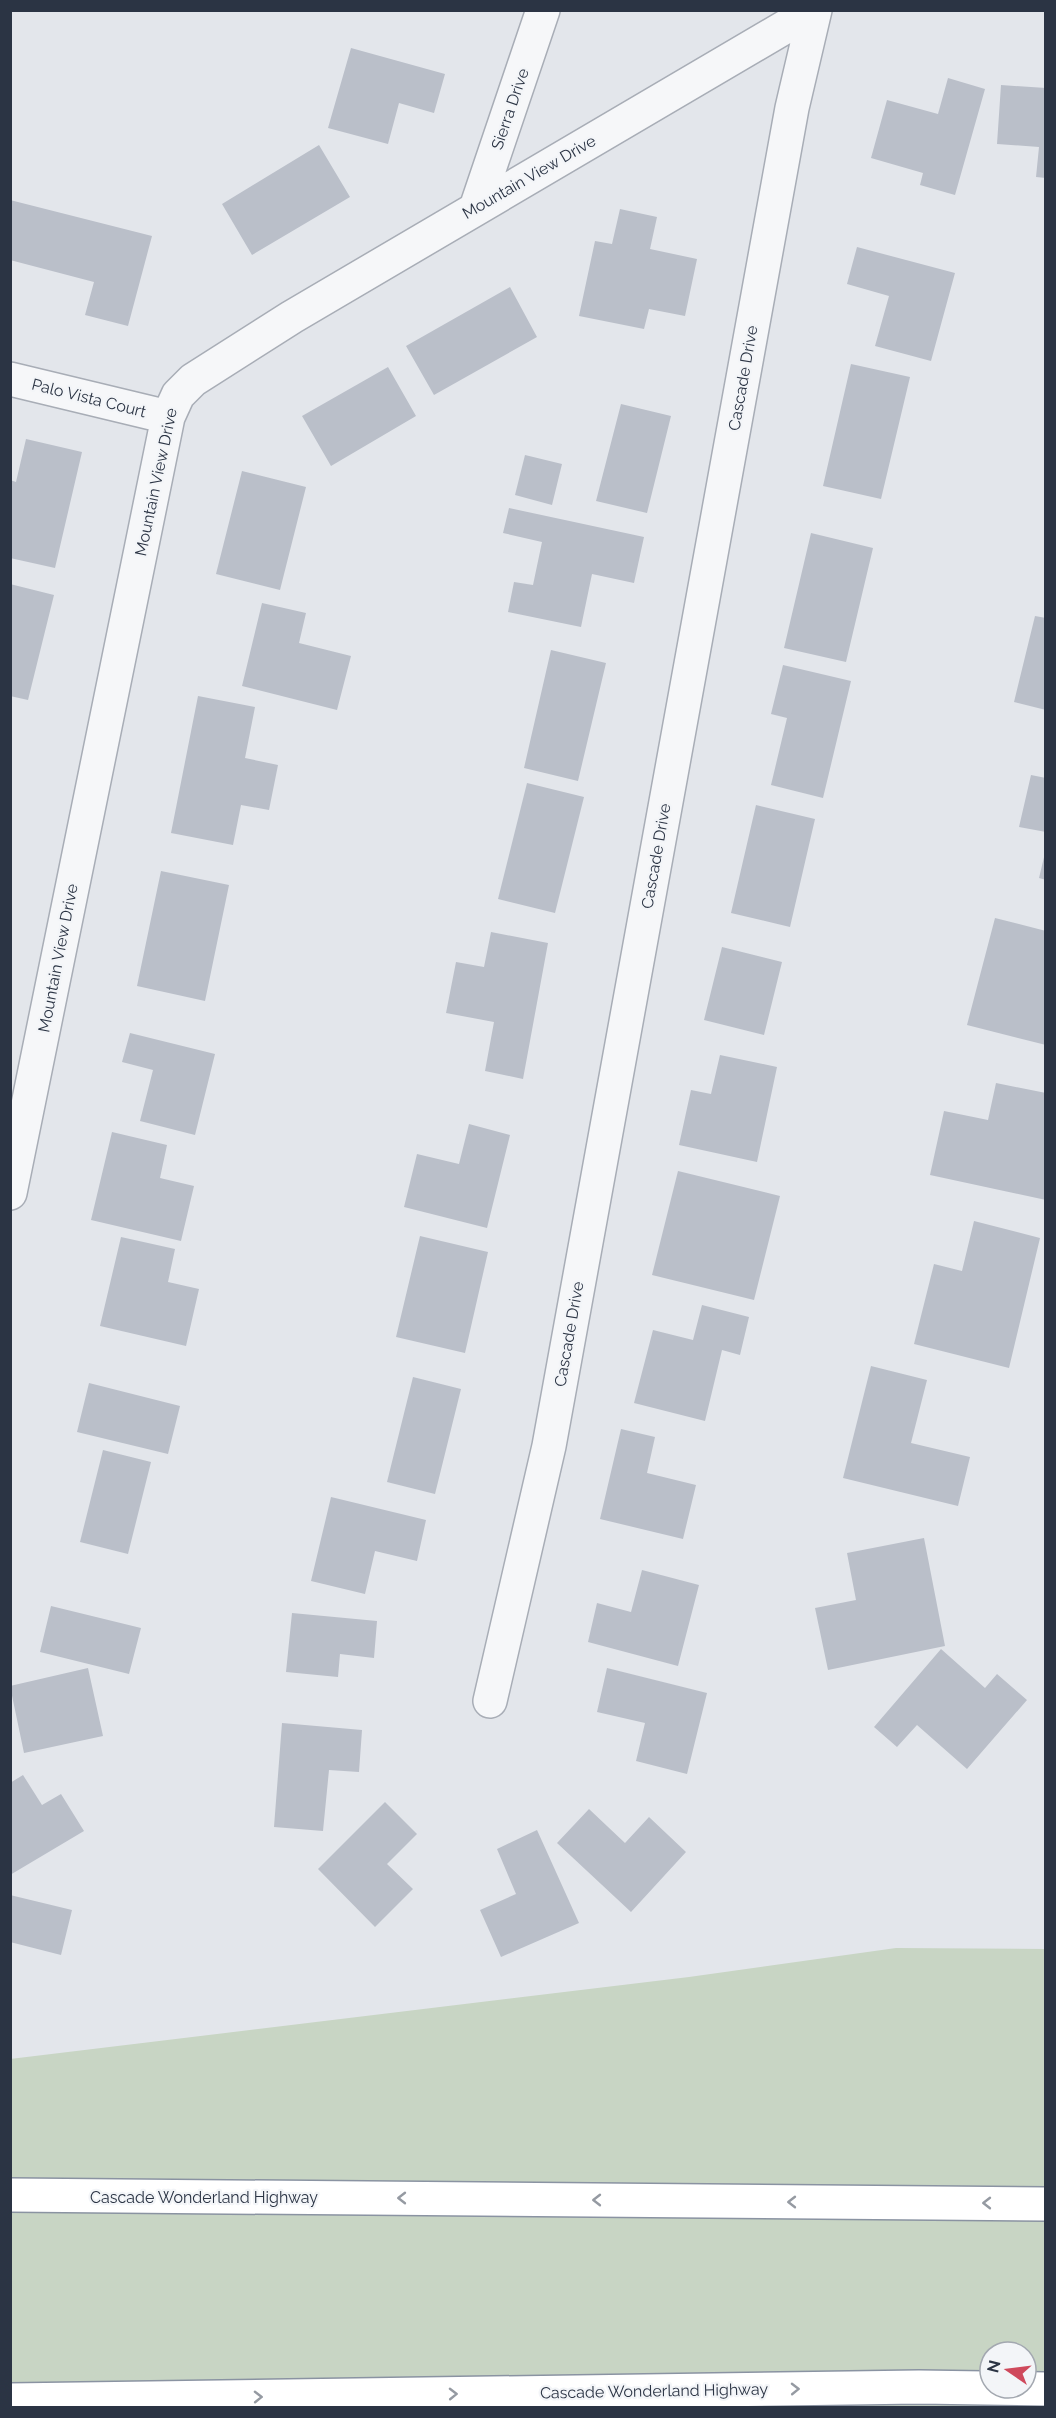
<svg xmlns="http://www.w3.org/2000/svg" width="1056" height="2418" font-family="Raleway,sans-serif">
<rect width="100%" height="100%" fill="#e3e6eb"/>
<path fill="#c8d5c4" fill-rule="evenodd" d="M896,1948l149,1v458h-1034l-1,-348 679,-82zM990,2352h36v36h-36z"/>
<path fill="#babfc9" d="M351,48l94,26 -11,39 -35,-10 -11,41 -60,-16z
M948,78l37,11 -30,106 -35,-10 3,-12 -52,-15 16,-58 51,14z
M1001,85l45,3v90l-10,-1 3,-30 -42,-3z
M319,145l31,52 -98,58 -30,-51z
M10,200l142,36 -24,90 -43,-11 9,-33 -84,-22z
M620,209l37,8 -7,32 47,10 -12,57 -36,-7 -5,20 -65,-13 16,-75 17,3z
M857,247l98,26 -24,88 -56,-15 14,-50 -42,-12z
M510,287l27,50 -103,58 -28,-49z
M851,364l59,13 -29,122 -58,-13z
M388,367l28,49 -85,50 -29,-50z
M621,404l50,12 -24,97 -51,-12z
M26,439l56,13 -27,116 -45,-10v-78l6,2z
M525,455l37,9 -10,41 -37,-10z
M242,471l64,16 -26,103 -64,-16z
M509,508l135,29 -10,46 -42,-9 -11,53 -73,-15 6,-30 19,3 9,-43 -39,-9z
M811,533l62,15 -27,114 -62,-14z
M10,584l44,11 -26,105 -18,-4z
M262,603l44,10 -7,30 52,13 -14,54 -95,-24z
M1035,616l11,2v92l-32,-8z
M551,650l55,13 -28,118 -54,-13z
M783,665l68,16 -28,117 -52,-13 16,-67 -16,-4z
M198,696l57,11 -10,51 33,7 -9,45 -28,-5 -8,40 -62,-12z
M1031,775l15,3v54l-27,-5z
M527,783l57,14 -29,116 -57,-14z
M756,805l59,14 -25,108 -59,-14z
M1045,853h1v27l-7,-2z
M161,871l68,14 -24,116 -68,-15z
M995,918l51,13v114l-79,-20z
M491,932l57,11 -25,136 -38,-8 9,-49 -48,-9 10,-51 28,5z
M722,947l60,15 -18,73 -60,-15z
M130,1033l85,21 -20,81 -55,-14 13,-51 -31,-8z
M720,1055l57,12 -20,95 -78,-17 12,-55 20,4z
M996,1083l50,10v107l-116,-25 14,-64 44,9z
M469,1124l41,11 -23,93 -83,-21 13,-53 42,10z
M112,1132l55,13 -7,33 34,8 -13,55 -90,-21z
M678,1171l102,25 -26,104 -102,-25z
M974,1221l66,17 -31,130 -95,-24 20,-80 28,7z
M420,1236l68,16 -23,101 -69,-16z
M121,1237l54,12 -7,33 31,7 -13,57 -86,-20z
M702,1305l47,12 -9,38 -18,-5 -17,71 -71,-18 19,-73 40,10z
M871,1366l56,14 -16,63 59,14 -12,49 -115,-28z
M413,1377l48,12 -26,105 -48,-12z
M89,1383l91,23 -12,48 -91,-22z
M621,1429l34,8 -8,36 49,12 -13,54 -83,-20z
M103,1450l48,12 -23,92 -48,-12z
M331,1497l95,23 -9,41 -42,-10 -10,43 -54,-13z
M924,1538l21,108 -117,24 -13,-62 41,-8 -9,-47z
M642,1570l57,15 -21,81 -90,-24 9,-39 34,9z
M51,1606l90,22 -12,46 -89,-22z
M292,1613l85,8 -3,37 -34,-4 -2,23 -52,-5z
M941,1649l44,39 12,-14 30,26 -60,69 -50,-44 -20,22 -23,-20z
M88,1668l15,68 -79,17 -14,-67z
M607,1668l100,25 -20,81 -51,-13 9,-38 -48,-11z
M282,1723l80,7 -3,42 -30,-2 -6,61 -49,-4z
M23,1775l19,30 19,-11 23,37 -74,44v-92z
M385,1802l32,32 -30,30 26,25 -38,38 -57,-58z
M589,1809l36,34 24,-26 37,35 -55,60 -74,-69z
M537,1830l42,93 -78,34 -21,-47 36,-16 -19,-45z
M10,1895l62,15 -11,45 -51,-13z"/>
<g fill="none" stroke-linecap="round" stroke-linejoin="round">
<g stroke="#a8adb6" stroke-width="36">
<path id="minor" d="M476,208l67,-198
M10,379l158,38
M10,1193l158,-776 10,-22 15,-15 99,-63 522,-307
M490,1701l59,-255 243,-1338 23,-98"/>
</g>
<g stroke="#8a93a2" stroke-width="36">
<path id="highway" d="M10,2195l1036,9
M10,2400l909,-13 127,2"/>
</g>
<use href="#minor" stroke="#f6f7f9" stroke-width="33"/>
<use href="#highway" stroke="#fff" stroke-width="33"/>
</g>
<defs><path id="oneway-chevron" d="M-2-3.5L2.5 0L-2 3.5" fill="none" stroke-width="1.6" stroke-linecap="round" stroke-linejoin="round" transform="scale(1.5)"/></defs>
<g stroke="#959aa2">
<use href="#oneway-chevron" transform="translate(402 2198) rotate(-180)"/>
<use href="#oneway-chevron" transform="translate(597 2200) rotate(-180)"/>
<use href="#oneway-chevron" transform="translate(792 2202) rotate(-180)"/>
<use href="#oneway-chevron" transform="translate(987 2203) rotate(-180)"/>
<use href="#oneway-chevron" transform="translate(795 2389) rotate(-1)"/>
<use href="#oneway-chevron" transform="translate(453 2394) rotate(-1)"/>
<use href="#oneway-chevron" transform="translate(258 2397) rotate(-1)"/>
</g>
<g text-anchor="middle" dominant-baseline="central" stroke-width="4.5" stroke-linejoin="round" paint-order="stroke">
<g font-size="16" fill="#2b3444" stroke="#f3f5f8">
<text transform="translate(510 109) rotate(-71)">Sierra Drive</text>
<text transform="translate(529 177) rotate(-30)">Mountain View Drive</text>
<text transform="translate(743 378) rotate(-80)">Cascade Drive</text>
<text transform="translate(89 398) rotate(14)">Palo Vista Court</text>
<text transform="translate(156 482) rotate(-78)">Mountain View Drive</text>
<text transform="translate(656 856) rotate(-80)">Cascade Drive</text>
<text transform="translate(58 958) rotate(-79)">Mountain View Drive</text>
<text transform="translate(569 1334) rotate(-80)">Cascade Drive</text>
<text x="204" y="2197">Cascade Wonderland Highway</text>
<text transform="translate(654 2391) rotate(-1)">Cascade Wonderland Highway</text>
</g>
</g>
<rect width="1056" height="2418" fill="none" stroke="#2b3444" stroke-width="24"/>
<g transform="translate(1008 2370) rotate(284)"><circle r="28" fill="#f3f5f8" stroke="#a3a8b0" stroke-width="1.5"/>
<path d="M0-4.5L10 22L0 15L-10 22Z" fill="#cf495c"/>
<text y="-9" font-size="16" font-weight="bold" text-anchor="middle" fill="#2b3444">N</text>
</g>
</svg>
